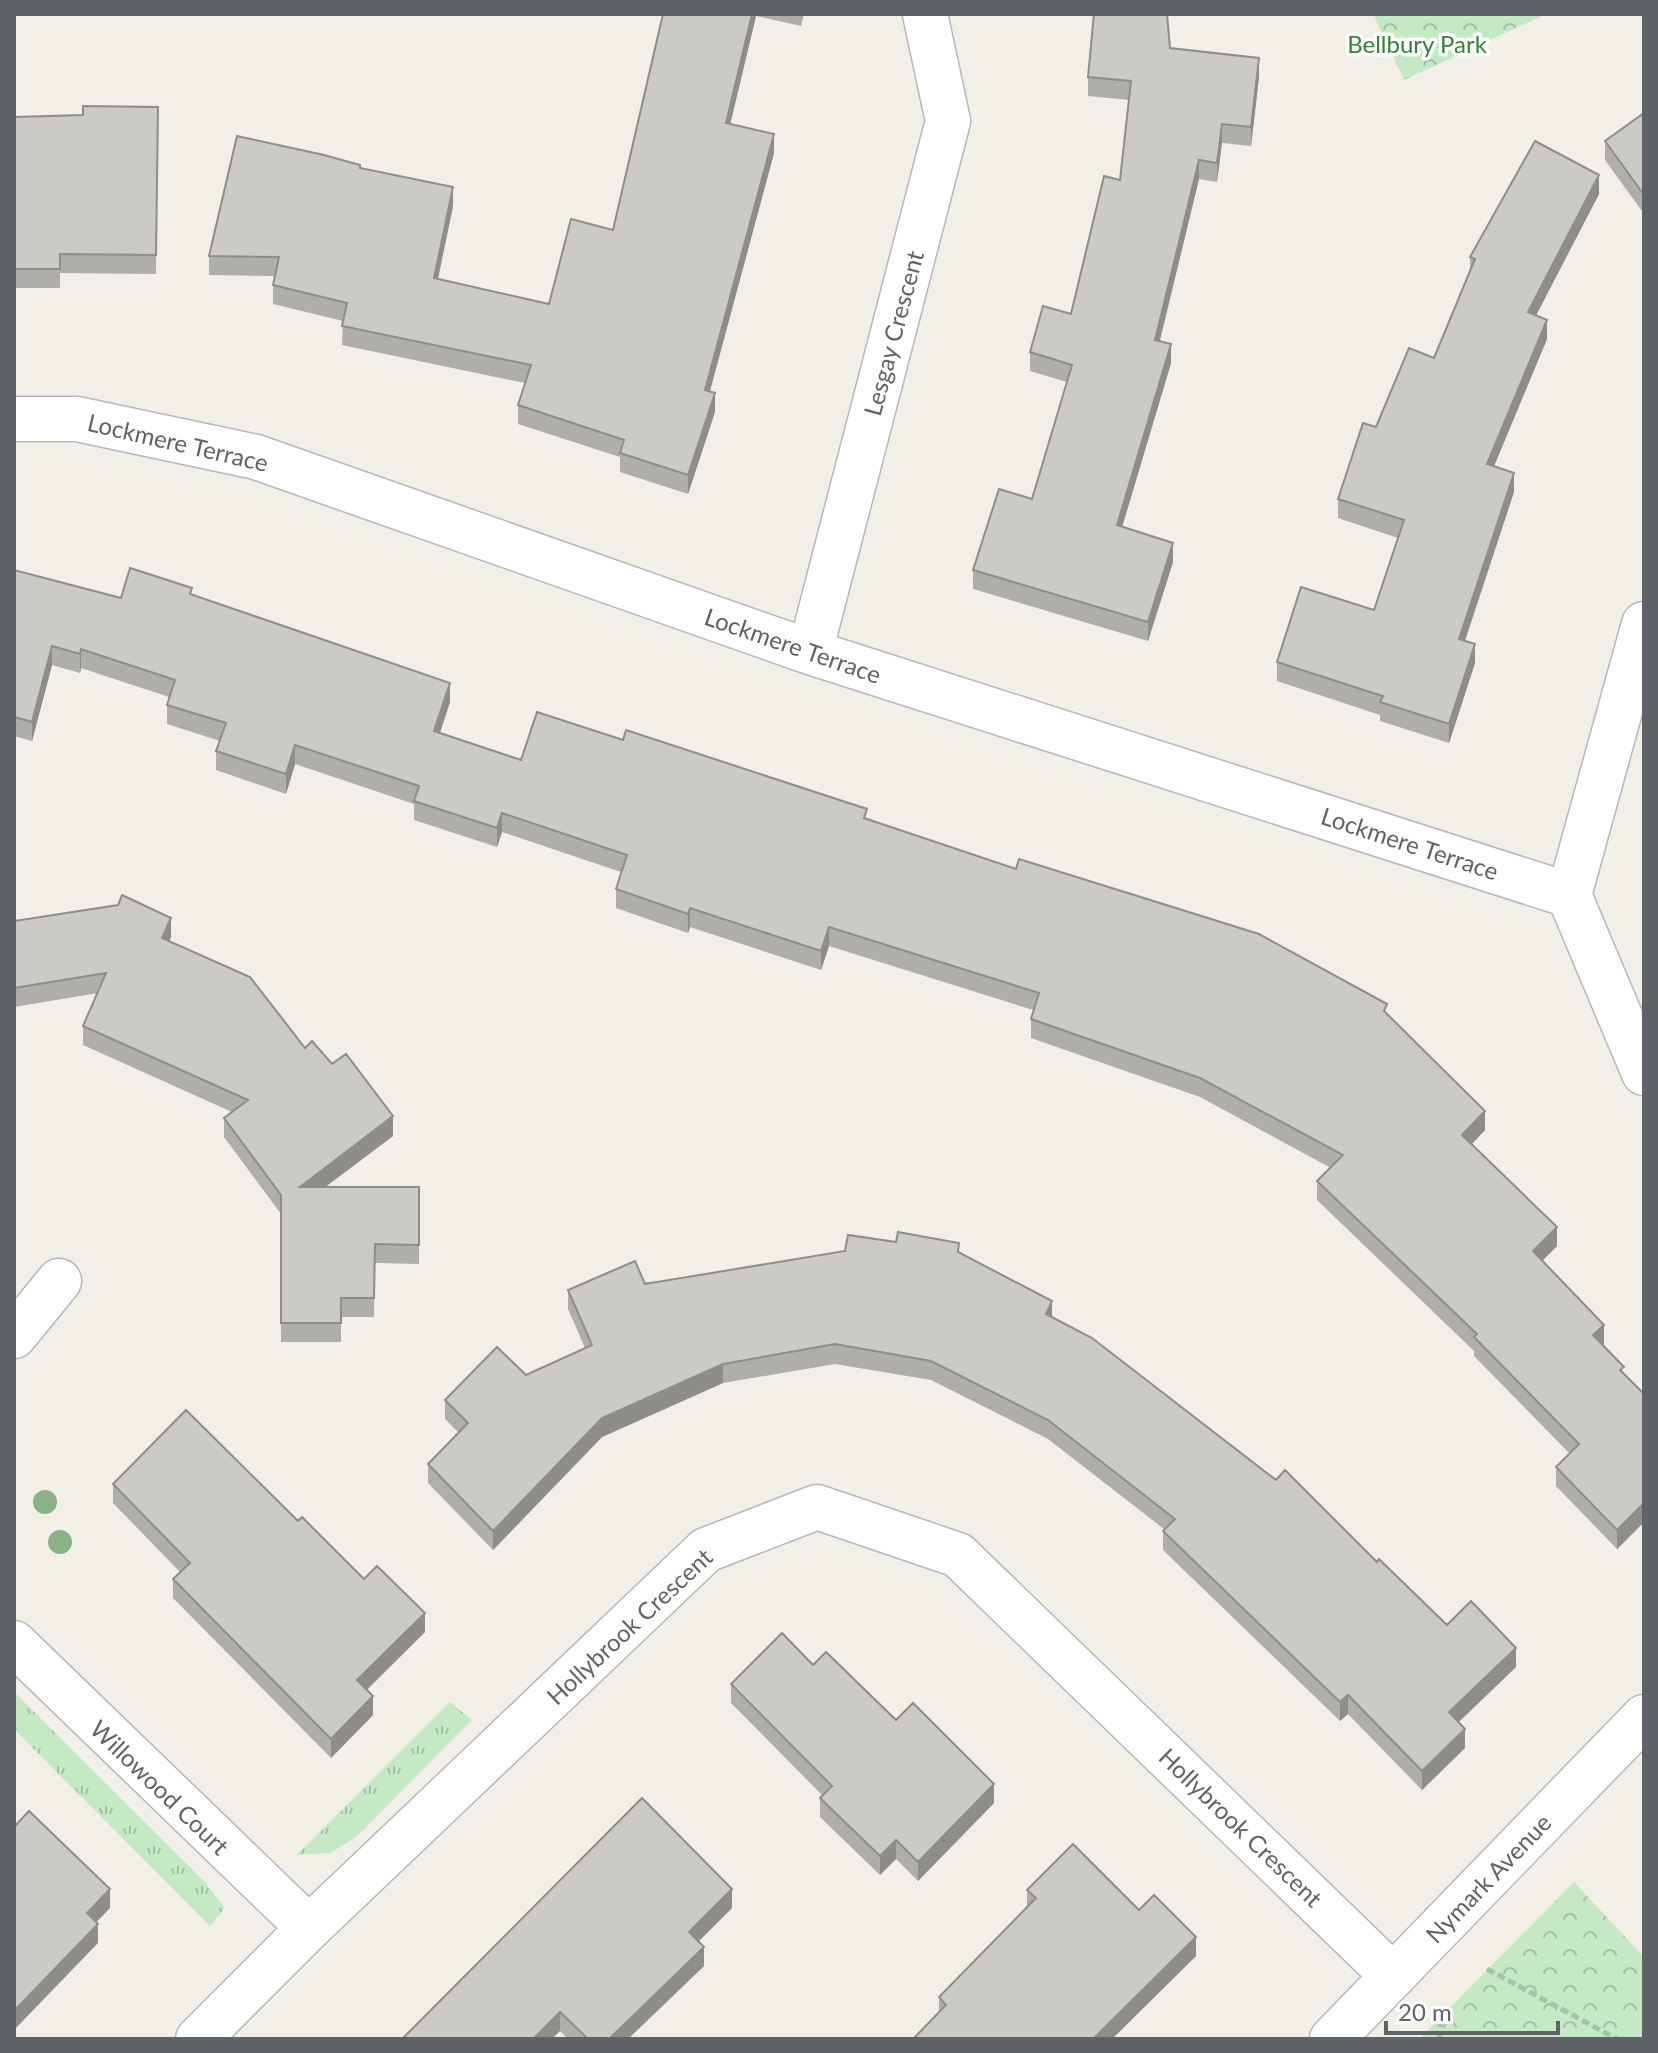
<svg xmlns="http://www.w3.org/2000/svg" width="1658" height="2053" font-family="Lato,sans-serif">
<defs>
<pattern id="grass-tufts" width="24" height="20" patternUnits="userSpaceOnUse" patternTransform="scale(2)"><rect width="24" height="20" fill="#c5e8c5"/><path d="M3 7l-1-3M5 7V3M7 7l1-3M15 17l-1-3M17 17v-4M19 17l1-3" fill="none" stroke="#a3c0a4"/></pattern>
<pattern id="forest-crowns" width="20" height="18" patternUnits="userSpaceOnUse" patternTransform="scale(2)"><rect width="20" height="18" fill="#c5e8c5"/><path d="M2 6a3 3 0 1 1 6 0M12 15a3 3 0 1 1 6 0" fill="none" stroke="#a3c0a4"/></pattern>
</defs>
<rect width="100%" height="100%" fill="#f1efe8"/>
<path fill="url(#grass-tufts)" d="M14,1692l190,189 21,27 -15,18 -196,-197z
M450,1702l22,18 -117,118 -25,15 -33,2z"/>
<path fill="url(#forest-crowns)" d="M1373,14h173l-142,66z
M1574,1882l70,75v82h-225z"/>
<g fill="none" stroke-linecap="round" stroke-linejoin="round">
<g stroke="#b5b8bc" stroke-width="47">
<path id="street" d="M14,419h63l179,38 554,195 759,243
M1644,624l-75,271 75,178
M810,652l138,-531 -23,-107
M14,1336l45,-55
M14,1643l295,285
M198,2039l111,-111 397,-378 111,-43 141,48 435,421"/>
</g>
<g stroke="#b6babf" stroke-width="47">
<path id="secondary" d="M1332,2039l312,-322"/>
</g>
<path stroke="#9cc7a9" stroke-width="5" stroke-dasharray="8 4" stroke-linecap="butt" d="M1487,1969l130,70
M1439,2039l2,-23"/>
<use href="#street" stroke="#fff" stroke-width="44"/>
<use href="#secondary" stroke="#fff" stroke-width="44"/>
</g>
<g fill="#89b387">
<circle cx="45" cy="1502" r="12"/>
<circle cx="60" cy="1542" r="12"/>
</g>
<path fill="#afaea9" d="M663,14h141l-3,12 -45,-10 -26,108 44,29 -64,238 5,21 -27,82 -68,-22v-15l-102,-33v-19l7,-22 -183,-38 1,-24 -70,-17v-19l2,-9 -66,-1v-19l151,-88 93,38 -15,73 111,25 64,-74z
M1093,14h74l3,34 89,29 -8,69 -29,-3 -5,39 -18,-3 -39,162 11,22 -49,164 51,35 -25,79 -175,-52v-19l59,-71 35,-117 -37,-11v-19l41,-38 49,-134 9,-80 -41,-4v-19z
M158,107l-2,167 -96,-1v15h-46v-171l69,-2z
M1644,113v101l-39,-54v-19z
M1599,194l-63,121 11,24 -53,127 20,26 -49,149 10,22 -26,80 -69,-22v-6l-103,-34v-19l97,-52 24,-72 -60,-20v-19l38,-72 58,-69 36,-87v-14z
M14,570l107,28 71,-3 258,107 -10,31 81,27 346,59 520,196 98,115 -13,14 85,102 -15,15 62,83 -1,1 21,28 20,21v128l-27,27 -61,-63v-19l14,-13 -96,-98v-5l-157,-151v-19l14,-13 -131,-71 -169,-59v-19l2,-9 -204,-64 -8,24 -131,-43 -2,6 -72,-25v-19l5,-17 -119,-40 -5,15 -83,-27v-16l-119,-40 -9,30 -70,-24v-19l4,-10 -53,-17v-19l2,-8 -88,-29 -1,5 -28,-8 -20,76 -18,-5z
M14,921l157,16 -2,4 136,107 88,88 -68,51h94v77l-44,-1 -1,54h-33v25h-60v-128l-57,-77v-19l8,-6 -149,-67v-19l15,-33 -84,14z
M959,1253l93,64 325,245 70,63 69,42 -57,55 6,26 -43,42 -74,-76 -8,7 -177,-171v-19l1,-2 -116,-90 -117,-59 -96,-16 -112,19 -121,54 -109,113 -65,-67v-19l31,-31 -14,-14v-19l81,-25 59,-27 -17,-39v-19z
M113,1484l185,37 127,111 -58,58 6,25 -42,43 -158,-160v-19l7,-7 -67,-69z
M813,1665l83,55 98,83 -76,78 -22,-22 -16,16 -60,-58v-19l2,-3 -91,-92v-19z
M1027,1890l112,20 57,46 -84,83h-199l26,-27v-15l88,-90z
M732,1908l-33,33 5,25 -76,73h-60l-8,-8 -158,8z"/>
<path fill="#8f8d8a" d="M752,14h4v2l-30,126v-19z
M1259,58v19l-8,69v-19z
M1222,124v19l-5,39v-19z
M774,134v19l-69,256v-19z
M1199,160v19l-44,180v-19z
M1599,175v19l-71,137v-19z
M453,187v19l-19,91v-19z
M1547,320v19l-60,144v-19z
M1171,344v19l-54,181v-19z
M715,393v19l-27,82v-19z
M1514,473v19l-55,166v-19z
M1173,543v19l-25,79v-19z
M1475,644v19l-26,80v-19z
M52,646v19l-20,76v-19z
M81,649v19l-1,5v-19z
M450,683v19l-16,48v-19z
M295,745v19l-9,30v-20z
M502,813v19l-5,15v-19z
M690,908v19l-2,6v-19z
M171,918v19l-9,20v-19z
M829,927v19l-8,24v-19z
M1485,1111v19l-23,24v-19z
M393,1116v20l-93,70v-19z
M1557,1227v19l-24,24v-19z
M1052,1301v19l-6,-6z
M1604,1325v19l-11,10v-19z
M723,1364v19l-121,54 -109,113v-19l109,-113z
M1644,1503v19l-27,27v-19z
M425,1613v19l-68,67v-19z
M1516,1648v19l-67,64v-19z
M1348,1695v19l-8,7v-19z
M373,1696v19l-42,43v-19z
M1465,1729v19l-43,42v-19z
M994,1784v19l-76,78v-19z
M896,1840v19l-16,16v-19z
M110,1889v19l-23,24v-19z
M732,1889v19l-43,43v-19z
M98,1924v19l-84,87v-19z
M1196,1937v19l-84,83h-19z
M704,1947v19l-76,73h-19z
M560,2012v19l-8,8h-19z"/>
<path fill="#cccac5" stroke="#8f8d8a" stroke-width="2" d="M663,14h89l-26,109 48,11 -69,256 10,3 -27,82 -68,-22 4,-13 -106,-35 13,-40 -189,-39 5,-23 -74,-18 6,-28 -70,-1 28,-120 87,19 36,10v3l93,19 -19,91 115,26 22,-85 42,11z
M1094,14h73l3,34 89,10 -8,69 -29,-3 -5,39 -18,-3 -44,180 16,4 -54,181 56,18 -25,79 -175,-52 26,-81 33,10 40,-134 -42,-13 13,-46 28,8 33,-138 16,4 11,-99 -43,-4z
M83,106l75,1 -2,148 -96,-1v15h-46v-152l69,-2z
M1644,113v82l-39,-54z
M1535,141l64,34 -71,137 19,8 -60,144 27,9 -55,166 16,5 -26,80 -69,-22 3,-6 -106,-34 24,-75 73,23 30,-90 -66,-21 25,-76 13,4 33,-79 25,10 41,-99 -5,-2z
M130,568l62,20 -2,6 260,89 -16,48 87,29 16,-48 86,28 3,-10 241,79 -3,9 152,51 3,-10 240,75 128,70 -3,7 101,100 -23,24 95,92 -24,24 71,74 -11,10 31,32 -4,3 24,24v109l-27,27 -61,-63 23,-23 -105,-107 3,-3 -160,-153 26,-26 -143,-77 -169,-59 8,-26 -210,-66 -8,24 -131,-43 -2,6 -72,-25 11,-34 -125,-42 -5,15 -83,-27 5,-15 -124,-41 -9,29 -70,-23 10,-28 -59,-18 8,-25 -94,-31 -1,5 -28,-8 -20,76 -18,-5v-147l107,28z
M122,895l49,23 -9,20 88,39 55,71 7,-7 20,23 14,-10 47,62 -93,71h119v58l-44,-1 -1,54h-33v25h-60v-128l-57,-77 24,-18 -165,-74 23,-53 -92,15v-67l104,-16z
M898,1232l61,11 -1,9 94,49 -6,13 46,24 184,142 9,-10 92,92 2,-3 68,66 24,-24 45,47 -67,64 16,17 -43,42 -74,-76 -8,7 -177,-171 12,-12 -127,-99 -117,-59 -96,-17 -112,20 -121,54 -109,113 -65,-67 40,-41 -23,-23 52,-53 29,28 66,-30 -24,-55 67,-29 10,23 200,-33 3,-16 48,7z
M186,1410l112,111 4,-4 62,62 13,-13 48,47 -68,67 16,16 -42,43 -158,-160 17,-16 -77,-79z
M782,1633l31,32 13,-13 70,68 17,-17 81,81 -76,78 -22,-22 -16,16 -60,-58 12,-12 -101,-102z
M642,1798l90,91 -43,43 15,15 -95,92h-21l-28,-27 -27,27h-131z
M29,1811l81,78 -23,24 11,11 -84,87v-184z
M1073,1844l66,66 15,-15 42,42 -103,102h-180l33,-34 -7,-8 97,-99 -9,-8z"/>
<g text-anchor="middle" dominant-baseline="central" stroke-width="7" stroke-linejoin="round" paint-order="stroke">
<g font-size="24" fill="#348238" stroke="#fff">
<text x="1417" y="43">Bellbury Park</text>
</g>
<g font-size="24" fill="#5f6368" stroke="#fff">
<text transform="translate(893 333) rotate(-75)">Lesgay Crescent</text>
<text transform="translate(178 442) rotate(13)">Lockmere Terrace</text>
<text transform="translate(793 645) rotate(19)">Lockmere Terrace</text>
<text transform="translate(1410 843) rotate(18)">Lockmere Terrace</text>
<text transform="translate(629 1626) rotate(-43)">Hollybrook Crescent</text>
<text transform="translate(160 1787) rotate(44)">Willowood Court</text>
<text transform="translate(1241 1827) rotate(44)">Hollybrook Crescent</text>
<text transform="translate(1488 1878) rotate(-46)">Nymark Avenue</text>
</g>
</g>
<rect width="1658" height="2053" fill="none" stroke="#5f6368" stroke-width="32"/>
<path d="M1386 2021v12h172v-12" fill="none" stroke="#5f6368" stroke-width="4"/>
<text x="1398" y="2021" font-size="24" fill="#5f6368" stroke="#ffffff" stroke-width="6" paint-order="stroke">20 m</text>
</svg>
